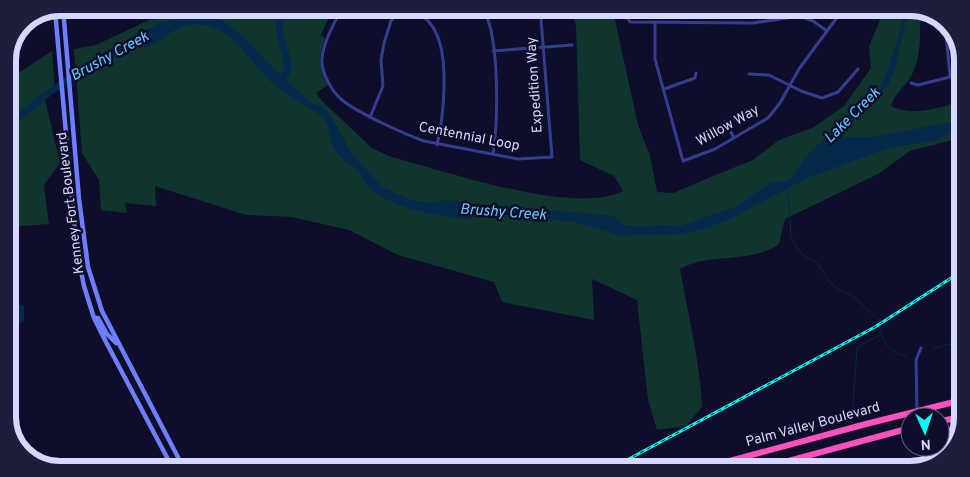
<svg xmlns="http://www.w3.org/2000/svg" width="970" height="477" font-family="Overpass,sans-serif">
<rect width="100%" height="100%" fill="#0e0d2a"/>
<path fill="#10352e" d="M221,8l105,1 6,2 -11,24 4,3c-7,18 -6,29 3,47l-12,8 6,8 50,47 19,9c56,14 182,59 232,34l-9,-15 -34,-16 -4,-135 -4,-14h41l25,114 12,31 7,36 16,1 40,-17 40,-16 26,-20 35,-13 30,-21 27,-38 -2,-22 11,-26v-7h40c0,22 2,49 -12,68 -8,10 -12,12 -17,25 20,11 50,2 71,-5l-1,37 -51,13 -32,23 -93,45 -6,25c-27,20 -70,8 -99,25 8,46 20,92 22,138l-16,19 -29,4 -9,-30 -11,-100 -45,-21 2,41 -92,-18 -8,-20 -96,-27 -49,-25 -57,-13 -46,-2 -91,-29 1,20 -31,-3 2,10 -26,-3 -2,-30 -17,-27 -8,-104 22,-4 53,-25 46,-6 16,4z
M52,51l3,41 -10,8 15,63 -16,22 5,39 -41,3v-147z"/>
<path fill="#05294b" d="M905,13h3l-14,58 -5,12 -19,25 -18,9 -16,20h37l89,-17 -1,10 -9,1 -15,9 -48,8 -82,30 -81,43 -30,10 -26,4 -24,-1 -25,2 -46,-14 -59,-7 -44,-1 -3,1 2,5c-33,-6 -78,-9 -103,-34 -5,-5 -7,-11 -11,-16 -6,-6 -15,-10 -20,-17 -8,-10 -7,-26 -14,-35 -6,-7 -27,-17 -35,-23 -6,-5 -13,-9 -18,-14 -21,-20 -35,-50 -66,-56 -33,-6 -42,25 -69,23 -28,13 -56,27 -81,45 -16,12 -28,26 -46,33v-10l10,-2 19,-17 48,-33 74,-41 36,-9 13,1 15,6 18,13 39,41 33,29 9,2 7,7 22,39 31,35 29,13 20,3 15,-3 27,4 134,11 6,1 11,9 21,2 13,-2 23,1 54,-19 37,-25h11l7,-3 16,-22 44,-44 12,-7 18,-18 10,-23z
M18,304l6,1v15l-7,6 -9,-1v-18z"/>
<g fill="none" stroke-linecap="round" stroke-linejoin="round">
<path stroke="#05294b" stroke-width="1" d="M787,189l2,10 2,38 9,16 18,11 14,21 22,12 25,23c2,18 7,32 27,36
M934,348l24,-6
M852,421l5,-74 23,-12
M787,469l34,-10"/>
<path stroke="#05294b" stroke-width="7" d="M279,82c17,-14 4,-30 1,-48 -1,-8 0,-17 0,-25"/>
<path stroke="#343d8e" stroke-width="3" d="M103,8l2,5 4,1 16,-6
M341,9c-7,16 -18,33 -19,50 -1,13 10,33 20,41 16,13 62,34 82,41l94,18 34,-2 -11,-138 -3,-9
M416,10c8,7 16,13 20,23 13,26 8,83 1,112
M484,10c16,31 14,110 9,144
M629,11l-1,8 2,3 123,1 47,-7 13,5 14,10
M655,23v36l28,102 32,-12 53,-31 12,-15 19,-34 42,-57
M945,24l5,52
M493,51l79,-6
M749,74l20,1 32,16 21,7 16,-6 20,-23
M911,83l7,2 44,-11
M664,89l31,-11 1,-5
M371,115l12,-29 -2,-26 3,-17 7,-22 9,-11
M725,121l9,17
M917,410l-1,-50 5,-12"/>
<path stroke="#6d7eff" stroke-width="4.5" d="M63,8l16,191 9,68 14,44 80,154
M55,10l21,236 8,40 10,32 12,24 65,123
M94,318h4l9,16 9,9"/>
<path stroke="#ff51bd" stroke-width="6" d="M925,417l9,-9
M940,421l17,-3
M704,468l162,-44 92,-23
M759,469l151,-41"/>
<g stroke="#02fff4" stroke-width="3">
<path id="rail" d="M612,468l263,-141 84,-54"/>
</g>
<use href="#rail" stroke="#0e0d2a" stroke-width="1" stroke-dasharray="4" stroke-linecap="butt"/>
</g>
<g text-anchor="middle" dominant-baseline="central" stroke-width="5" stroke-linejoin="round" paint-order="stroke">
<g font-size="14" fill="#d6d7ff" stroke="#0e0d2a">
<text transform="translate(535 85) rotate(-94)">Expedition Way</text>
<text transform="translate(728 126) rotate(-29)">Willow Way</text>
<text transform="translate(469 137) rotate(11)">Centennial Loop</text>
<text transform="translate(71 203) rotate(-97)">Kenney Fort Boulevard</text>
<text transform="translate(813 425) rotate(-15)">Palm Valley Boulevard</text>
</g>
<g font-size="15" font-style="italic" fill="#64cdff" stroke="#0e0d2a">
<text transform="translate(110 57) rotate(-29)">Brushy Creek</text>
<text transform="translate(853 116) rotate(-45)">Lake Creek</text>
<text transform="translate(503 213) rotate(4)">Brushy Creek</text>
</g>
</g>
<path d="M0 0H970V477H0ZM60 16H910A44 44 0 0 1 954 60V417A44 44 0 0 1 910 461H60A44 44 0 0 1 16 417V60A44 44 0 0 1 60 16Z" fill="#1e1d3b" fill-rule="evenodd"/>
<path fill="none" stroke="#d6d7ff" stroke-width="6" d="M60 16H910A44 44 0 0 1 954 60V417A44 44 0 0 1 910 461H60A44 44 0 0 1 16 417V60A44 44 0 0 1 60 16Z"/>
<g transform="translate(925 432) rotate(177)"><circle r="24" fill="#0e0d2a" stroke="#5e5e7f"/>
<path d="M0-4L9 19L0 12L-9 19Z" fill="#02fff4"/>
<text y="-8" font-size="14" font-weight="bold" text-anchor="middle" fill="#d6d7ff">N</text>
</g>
</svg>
